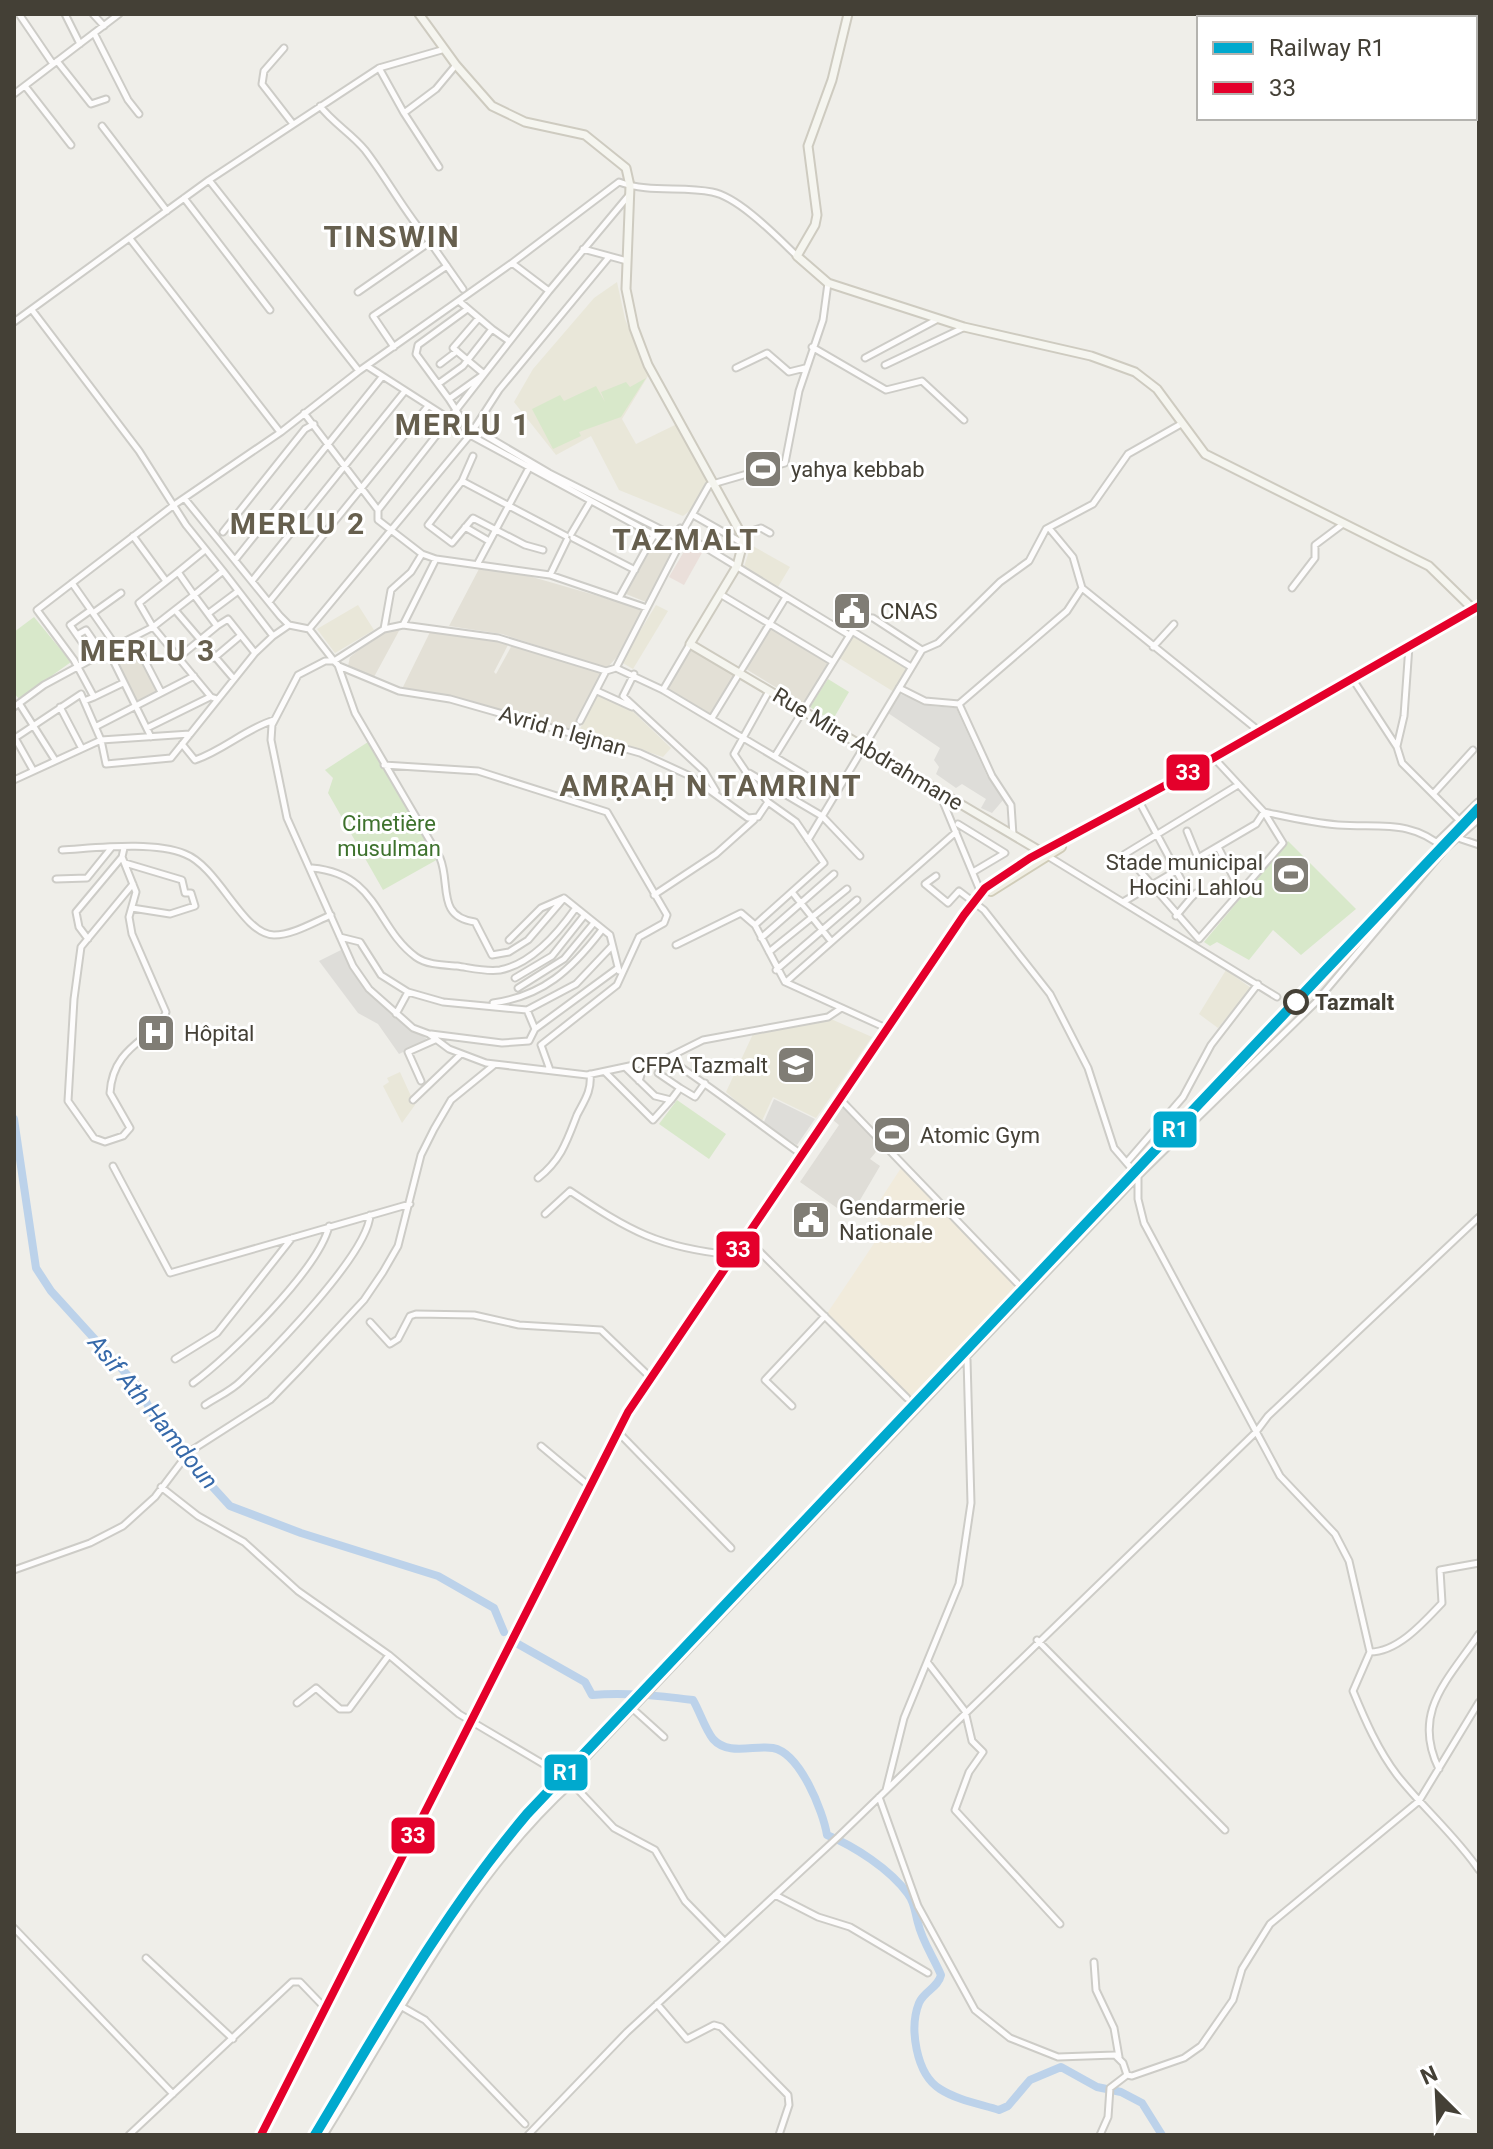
<svg xmlns="http://www.w3.org/2000/svg" width="1493" height="2149" font-family="Roboto,sans-serif">
<rect width="100%" height="100%" fill="#efeee9"/>
<path fill="#e3e0d6" d="M656,540l18,10 -28,52 -20,-8z
M480,567l42,7 121,35 -26,48 -10,11 -105,-34 -53,-8z
M771,628l58,33 -26,43 -57,-35z
M400,629l-26,48 -26,-11 2,-9 9,-7 27,-18z
M431,630l78,13 -15,29 2,2 16,-29 92,28 -29,59 -101,-29 -72,-14z
M130,643l4,1 23,47 -21,11 -26,-48z
M692,648l43,26 -25,40 -43,-26z"/>
<path fill="#f1ebdc" d="M901,1168l121,116 -113,114 -83,-83 59,-88 -14,-13z"/>
<path fill="#dfddd7" d="M842,1107l39,39 -11,13 10,7 -30,51 -50,-35 39,-57 -6,-5z"/>
<path fill="#e9e7d9" d="M617,282l8,37 23,57 -26,43 14,25 41,-20 30,55 -11,27 -13,10 -64,-26 -28,-54 -35,19 -42,-53 19,-33 61,-71z
M751,545l39,22 -12,20 -34,-20z
M358,605l16,25 -39,23 -18,-24z
M656,605l12,6 -35,58 -12,-7z
M853,635l55,32 -14,25 -55,-34z
M596,695l31,11 44,42 -8,9 -83,-28z
M1226,970l25,18 -33,40 -19,-14z
M831,1019l41,18 -56,81 -43,-21 -12,26 -35,-31 27,-58z
M400,1072l15,33 -13,18 -19,-37 6,-4 -2,-4z"/>
<path fill="#eadfda" d="M689,543l14,8 -19,34 -15,-8z"/>
<path fill="#d8e8ca" d="M646,378l-25,39 -42,15 2,4 -28,13 -21,-40 28,-14 4,6 32,-15 9,16 -4,-10 25,-10 4,5z
M34,617l37,45 -52,37 -5,-6v-61z
M828,679l21,13 -17,29 -22,-14z
M368,742l72,116 -57,32 -55,-97 5,-15 -8,-8z
M1288,841l68,68 -55,46 -28,-25 -24,30 -32,-18 -7,4 -6,-4z
M677,1100l49,34 -17,25 -50,-35z"/>
<path fill="#deddd9" d="M900,694l31,12 25,2 31,68 17,23 -12,14 -11,-5 5,-9 -24,-15 -6,4 -20,-14 3,-7 -5,-7 6,-12 -52,-35z
M343,949l10,24 31,34 44,33 -29,14 -21,-30 -20,-11 -39,-52z
M774,1099l41,20 -18,26 -34,-21z"/>
<g fill="none" stroke-linecap="round" stroke-linejoin="round">
<path stroke="#bcd2ea" stroke-width="8" d="M14,1119l22,149 15,23 89,98 19,39 71,78 71,27 137,43 56,32 10,24
M518,1644l67,38 7,13c34,-3 68,1 101,5 7,12 12,29 20,39 15,17 41,6 60,9 27,5 50,63 54,87 27,11 63,34 81,59 7,9 7,19 10,29 4,18 16,35 23,52 -3,13 -17,16 -22,28 -10,25 -3,71 21,86 17,11 40,15 59,21l9,-4 22,-26 31,-13 36,20 24,5 21,11 20,32"/>
<g stroke="#cdccc7" stroke-width="9">
<path id="street" d="M19,14l34,50
M65,14l15,30
M93,14l11,12
M94,33l34,67 11,14
M284,48l-20,23 -2,13 31,40
M445,49l-66,19 25,45 32,-24 20,-24
M57,61l34,43 15,-5
M25,86l46,59
M14,94l105,-80
M320,106c13,17 31,27 45,44 23,30 40,63 65,92
M404,113l35,54
M102,126l65,85
M209,180l150,191
M630,194l-81,97 -171,219v10l44,34 14,5 114,16 97,33
M184,198l86,112
M131,240l149,192
M583,249l44,12
M549,291l-37,-28 107,-81c30,11 62,4 93,10 27,5 65,45 85,64
M358,292l72,-50 33,47
M460,302l32,27
M32,310l107,141 47,74 37,46
M14,322l195,-142 170,-112
M394,347l-21,-31 74,-50
M812,347l74,43 36,-9 42,39
M865,358l73,-39
M440,364l17,-13
M885,365l78,-37
M367,366l92,59
M736,368l31,-15 22,19 16,-4
M438,384l25,-18 29,-37 17,12
M449,399l-33,-45 2,-9 48,-35
M304,413l74,97
M463,421l-14,-22 35,-25 -31,-26 25,-29
M466,424l83,49 129,65
M464,428l6,7 184,100 27,12 9,-8
M473,456l-11,25 -34,44 24,18 21,-25 52,27 18,5
M462,481l104,55
M185,499l95,117 9,9 20,4 25,32 50,-32 19,-4 95,13 108,33 10,-3 67,-130
M695,516l44,25 4,-1
M465,527l24,14
M1049,528l24,29 9,31
M684,529l25,-44 76,-22 14,-72 24,-71 5,-37
M223,532l82,-103 9,-5
M571,534l19,-32
M742,534l19,-6 9,5
M133,536l33,45
M678,537l2,-9 6,2 -1,6
M573,538l62,32
M690,538l159,97
M205,550l-27,22 16,23 29,-24 50,65 16,-11
M235,560l147,-183
M478,563l52,-97
M550,575l17,-35
M252,581l153,-190
M72,583l44,63 37,-19 58,70 6,2
M1292,588l23,-30v-13l28,-21
M720,594l113,68
M619,598l35,-63
M269,602l159,-196
M175,610l59,69
M93,613l28,-20
M209,613l28,-21
M403,625l33,-66
M217,626l11,-7 27,34
M309,629l161,-194 29,-45 110,-133
M384,629l7,-39 20,-18 11,-18
M852,631l59,36
M77,635l9,-5 9,13 -9,5 -16,-23 21,-15
M134,640l27,52
M1153,647l21,-23
M109,652l42,85
M178,658l39,-32 -23,-31 -41,32 -14,-24 39,-31
M214,658l26,-22
M339,666l60,25 51,8 190,54 50,23 58,42 10,-1 10,-15
M616,668l47,22 174,104
M634,674l-11,22 81,75 12,20
M1352,678l45,69 5,16 57,57
M123,683l-29,14 -20,-37 -37,-50 137,-105 107,-73 78,-61 153,-108
M899,688l26,13 34,3 33,72 19,29 2,30
M663,690l27,-46
M597,691l35,16
M19,703l36,57
M959,704l108,-93 15,-23 177,143
M14,707l30,-22 72,-39
M60,707l21,40
M712,718l74,-121
M580,721l26,-50
M97,726l97,-50
M147,728l63,-31
M190,734l-89,6 5,24 65,-6 84,-105 18,-17
M182,744l13,16c29,-10 50,-31 79,-40
M1397,746l7,-30 5,-70
M775,756l86,-139 12,1 49,32
M384,765l94,6 129,41 60,103 -3,8 -25,14 -22,48 -76,60
M33,770l-18,-32 66,-44 3,7 10,-4
M749,773l73,43 38,40
M14,780l87,-40 -17,-39
M939,792l42,101
M1434,793l39,-43
M1140,803l51,95 5,-5
M958,824l47,29 -32,19
M1187,831l11,27
M1461,839l18,6
M808,840l114,-190 16,-7 62,-61 29,-21 17,-32 47,-25 35,-50 53,-30
M1437,842l41,-40
M1218,847l23,45
M62,850c35,-2 91,-9 123,4 34,13 58,81 89,81 19,0 40,-13 57,-20
M1046,855l231,142
M122,857l14,35 -7,25 3,17 34,78c-9,27 -53,31 -56,81l20,35 -7,8 -18,6 -11,-4 -26,-37 6,-102 7,-52 52,-63
M125,863l57,17 3,13h6l4,13 -25,8 -38,-6
M312,868c67,6 63,59 104,89 11,8 28,8 41,9 14,2 29,6 43,4 31,-6 58,-37 75,-61
M936,876l-11,8 23,19 11,-12 25,19 66,84 38,74 26,80 24,28 178,-174 129,-153
M56,879l31,-1 25,-31
M792,892l39,49
M654,895l62,-41 38,-34
M564,898l46,37 9,36
M1123,902l133,-78 8,-12c24,5 49,11 74,13 42,3 73,-6 107,24l34,-30
M1176,916l15,-18
M755,925l69,-62 -28,-41 -28,-20 -11,-14 -23,-34 35,-63
M340,937l20,5 21,33 27,17 35,10 84,8 49,-26 36,-38
M761,938l73,-64
M88,939l-9,-12 -3,-15 46,-55 2,-9
M1199,939l-74,-85 113,-69
M1199,939l84,-96 -19,-31 -50,-54
M509,940l32,-32 23,-10 -36,42 -19,12 -17,3 -17,-33c-39,-5 -24,-38 -35,-64l-85,-145 -17,-48 -4,-4h-9l-27,14 -26,50 -1,15 16,78 66,148 16,23 44,39 16,6 20,15 37,14 101,12 80,-17c46,30 89,64 134,96
M676,945l65,-32 14,12 30,57 101,46
M769,952l78,-63
M776,970l81,-70
M515,978l37,-22 31,-39
M786,982l170,-150
M518,988l46,-29 29,-35
M493,1003c50,-7 78,-33 108,-72
M527,1010l8,19
M396,1014l12,-22
M431,1034l71,9 27,-2 6,-12 83,-61
M541,1045l9,25
M667,1058l36,-18 125,-23 12,-8
M626,1068l29,28 16,4 9,-12 -22,-15
M605,1072l48,48 17,-19
M421,1081l-13,-29 27,-12
M639,1081l6,-18
M680,1088l15,9 10,-14
M840,1099l177,184
M413,1100l48,-46
M1127,1162l56,-65 28,-52 47,-61
M113,1166l57,107 240,-69
M1138,1177v22l6,24 136,253 55,58 14,27 21,91 -17,39c12,29 25,59 44,84 26,33 58,60 82,95
M538,1178c23,-18 29,-37 39,-63 7,-14 15,-24 13,-41
M545,1214l25,-23c60,40 89,57 163,64
M746,1238l161,160
M370,1322l20,22 8,-5 12,-23 6,-2 58,1 45,10 82,5 49,47
M175,1359l42,-26 75,-95
M193,1383c36,-26 126,-114 136,-157
M205,1405c12,-8 26,-14 36,-24 31,-30 127,-127 129,-166
M792,1406l-27,-26 60,-64
M618,1432l113,116
M541,1446l48,40
M161,1487l37,29 46,26 54,49 91,64 70,59 108,64 47,50 41,22 30,51 39,40
M14,1570l76,-27 33,-17 32,-29 34,-45 81,-52 30,-31 64,-69 19,-28 15,-26 23,-91 13,-26 17,-29 43,-35
M1037,1640l188,190
M1370,1652c28,0 54,-30 72,-49l-2,-33 39,-7
M928,1663l37,48 7,30 11,11 -14,20 -14,38 105,114
M297,1703l19,-15 24,21h9l40,-54
M633,1709l31,28
M1439,1769c-28,-57 9,-89 40,-135
M567,1778l571,-602
M886,1790l18,-72 55,-134 12,-81 -4,-144
M879,1797l39,109 57,104 35,28 48,19 57,-2 8,8 4,12 5,1 52,-18 17,-12 32,-46 9,-31 28,-45 149,-123 60,-99
M775,1895l43,22 32,10 78,46
M14,1928l159,166
M146,1958l87,81
M1094,1962l2,28 18,38 5,29
M657,2004l30,35 27,-14 7,2 67,68 1,10 -10,30
M404,2008l21,12 100,104
M129,2135l163,-153h8l25,26
M324,2135c75,-120 142,-256 248,-352
M528,2135l99,-103 211,-195 418,-405 12,-16 211,-199
M1100,2135l8,-18 2,-29 17,-13"/>
</g>
<g stroke="#cecbc0" stroke-width="11">
<path id="secondary" d="M419,14l37,51 36,41 33,16 60,13 41,33 4,18 -4,103 8,39 14,37 96,174 -7,27 -47,78 355,210
M848,14l-16,66 -24,66 9,69 -2,10 -18,31 31,27 136,44 127,29 44,16 22,17 48,65 224,112 44,43"/>
</g>
<g stroke="#d0ccb8" stroke-width="12">
<path id="primary" d="M991,891l70,-44
M261,2135l367,-723 336,-497 21,-27 45,-30 136,-73 313,-179"/>
</g>
<use href="#street" stroke="#fdfcfc" stroke-width="5"/>
<use href="#secondary" stroke="#f5f5ef" stroke-width="7"/>
<use href="#primary" stroke="#f0eee3" stroke-width="8"/>
<g stroke="#fff" stroke-width="14">
<path id="bus-1" d="M261,2135l367,-723 336,-497 21,-27 45,-30 136,-73 313,-179"/>
</g>
<use href="#bus-1" stroke="#e4002b" stroke-width="8"/>
<g stroke="#fff" stroke-width="16">
<path id="rail-1" d="M315,2135c66,-110 129,-223 212,-321l952,-1006"/>
</g>
<use href="#rail-1" stroke="#00a9ce" stroke-width="10"/>
</g>
<defs>
<g id="stadium-square" transform="scale(2)"><rect x="-9" y="-9" width="18" height="18" rx="4" fill="#807d75" stroke="#fff"/><path d="M0-5a6.5 5 0 1 0 0 10a6.5 5 0 1 0 0-10ZM-3.5-1.8h7v3.6h-7Z" fill="#fff"/></g>
<g id="civic-square" transform="scale(2)"><rect x="-9" y="-9" width="18" height="18" rx="4" fill="#807d75" stroke="#fff"/><path d="M-.6-6.5H3V-4.5H.6V-3L4-1V1h2V6H-6V1h2V-1L-.6-3ZM-1.2 2.5V6h2.4V2.5Z" fill="#fff"/></g>
<g id="hospital-square" transform="scale(2)"><rect x="-9" y="-9" width="18" height="18" rx="4" fill="#807d75" stroke="#fff"/><path d="M-5-5h3v3.5h4V-5h3V5h-3V1.5h-4V5h-3Z" fill="#fff"/></g>
<g id="university-square" transform="scale(2)"><rect x="-9" y="-9" width="18" height="18" rx="4" fill="#807d75" stroke="#fff"/><path d="M0-5L7-2L0 1L-7-2ZM-4 1L0 2.5L4 1V4Q0 6-4 4Z" fill="#fff"/></g>
</defs>
<g fill-rule="evenodd">
<use href="#stadium-square" x="763" y="469"/>
<use href="#civic-square" x="852" y="611"/>
<use href="#stadium-square" x="1291" y="875"/>
<use href="#hospital-square" x="156" y="1033"/>
<use href="#university-square" x="796" y="1065"/>
<use href="#stadium-square" x="892" y="1135"/>
<use href="#civic-square" x="811" y="1220"/>
</g>
<circle fill="#fff" stroke="#444036" stroke-width="4" cx="1296" cy="1002" r="11"/>
<g text-anchor="middle" dominant-baseline="central" stroke-width="6" stroke-linejoin="round" paint-order="stroke">
<g font-size="22" fill="#444036" stroke="#fff" text-anchor="start">
<text x="791" y="469">yahya kebbab</text>
<text x="880" y="611">CNAS</text>
<text x="1263" y="862" text-anchor="end">Stade municipal<tspan x="1263" dy="25">Hocini Lahlou</tspan></text>
<text x="184" y="1033">Hôpital</text>
<text x="768" y="1065" text-anchor="end">CFPA Tazmalt</text>
<text x="920" y="1135">Atomic Gym</text>
<text x="839" y="1207">Gendarmerie<tspan x="839" dy="25">Nationale</tspan></text>
</g>
<g font-size="22" fill="#444036" stroke="#fff">
<text transform="translate(563 731) rotate(16)">Avrid n lejnan</text>
<text transform="translate(868 749) rotate(31)">Rue Mira Abdrahmane</text>
</g>
<g font-size="22" fill="#3e722d" stroke="#fff">
<text x="389" y="823">Cimetière<tspan x="389" dy="25">musulman</tspan></text>
</g>
<g font-size="22" font-weight="bold" fill="#444036" stroke="#fff" text-anchor="start">
<text x="1315" y="1002">Tazmalt</text>
</g>
<g font-size="24" font-style="italic" fill="#3669a9" stroke="#fff">
<text transform="translate(153 1412) rotate(51)">Asif Ath Hamdoun</text>
</g>
<g font-size="30" font-weight="bold" letter-spacing="2" fill="#665f4e" stroke="#fff">
<text x="392" y="236">TINSWIN</text>
<text x="463" y="424">MERLU 1</text>
<text x="298" y="523">MERLU 2</text>
<text x="686" y="539">TAZMALT</text>
<text x="148" y="650">MERLU 3</text>
<text x="711" y="785">AMṚAḤ N TAMRINT</text>
</g>
</g>
<g stroke="#fff" stroke-width="3">
<rect x="1165" y="753" width="46" height="39" rx="8" fill="#e4002b"/>
<rect x="1152" y="1110" width="46" height="39" rx="8" fill="#00a9ce"/>
<rect x="715" y="1230" width="46" height="39" rx="8" fill="#e4002b"/>
<rect x="543" y="1753" width="46" height="39" rx="8" fill="#00a9ce"/>
<rect x="390" y="1816" width="46" height="39" rx="8" fill="#e4002b"/>
</g>
<g font-size="22" text-anchor="middle" font-weight="bold" fill="#fff">
<text x="1188" y="780">33</text>
<text x="1175" y="1137">R1</text>
<text x="738" y="1257">33</text>
<text x="566" y="1780">R1</text>
<text x="413" y="1843">33</text>
</g>
<rect width="1493" height="2149" fill="none" stroke="#444036" stroke-width="32"/>
<rect x="1197" y="16" width="280" height="104" fill="#ffffff" stroke="#b4b3af" stroke-width="2"/>
<rect x="1213" y="42" width="40" height="12" fill="#00a9ce" stroke="#b4b3af" stroke-width="2"/>
<text x="1269" y="56" font-size="24" fill="#444036">Railway R1</text>
<rect x="1213" y="82" width="40" height="12" fill="#e4002b" stroke="#b4b3af" stroke-width="2"/>
<text x="1269" y="96" font-size="24" fill="#444036">33</text>
<g transform="translate(1437 2093) rotate(336)" stroke="#ffffff" stroke-width="6" paint-order="stroke">
<path d="M0-6L14 30L0 20L-14 30Z" fill="#444036"/>
<text y="-12" font-size="22" font-weight="bold" text-anchor="middle" fill="#444036">N</text>
</g>
</svg>
